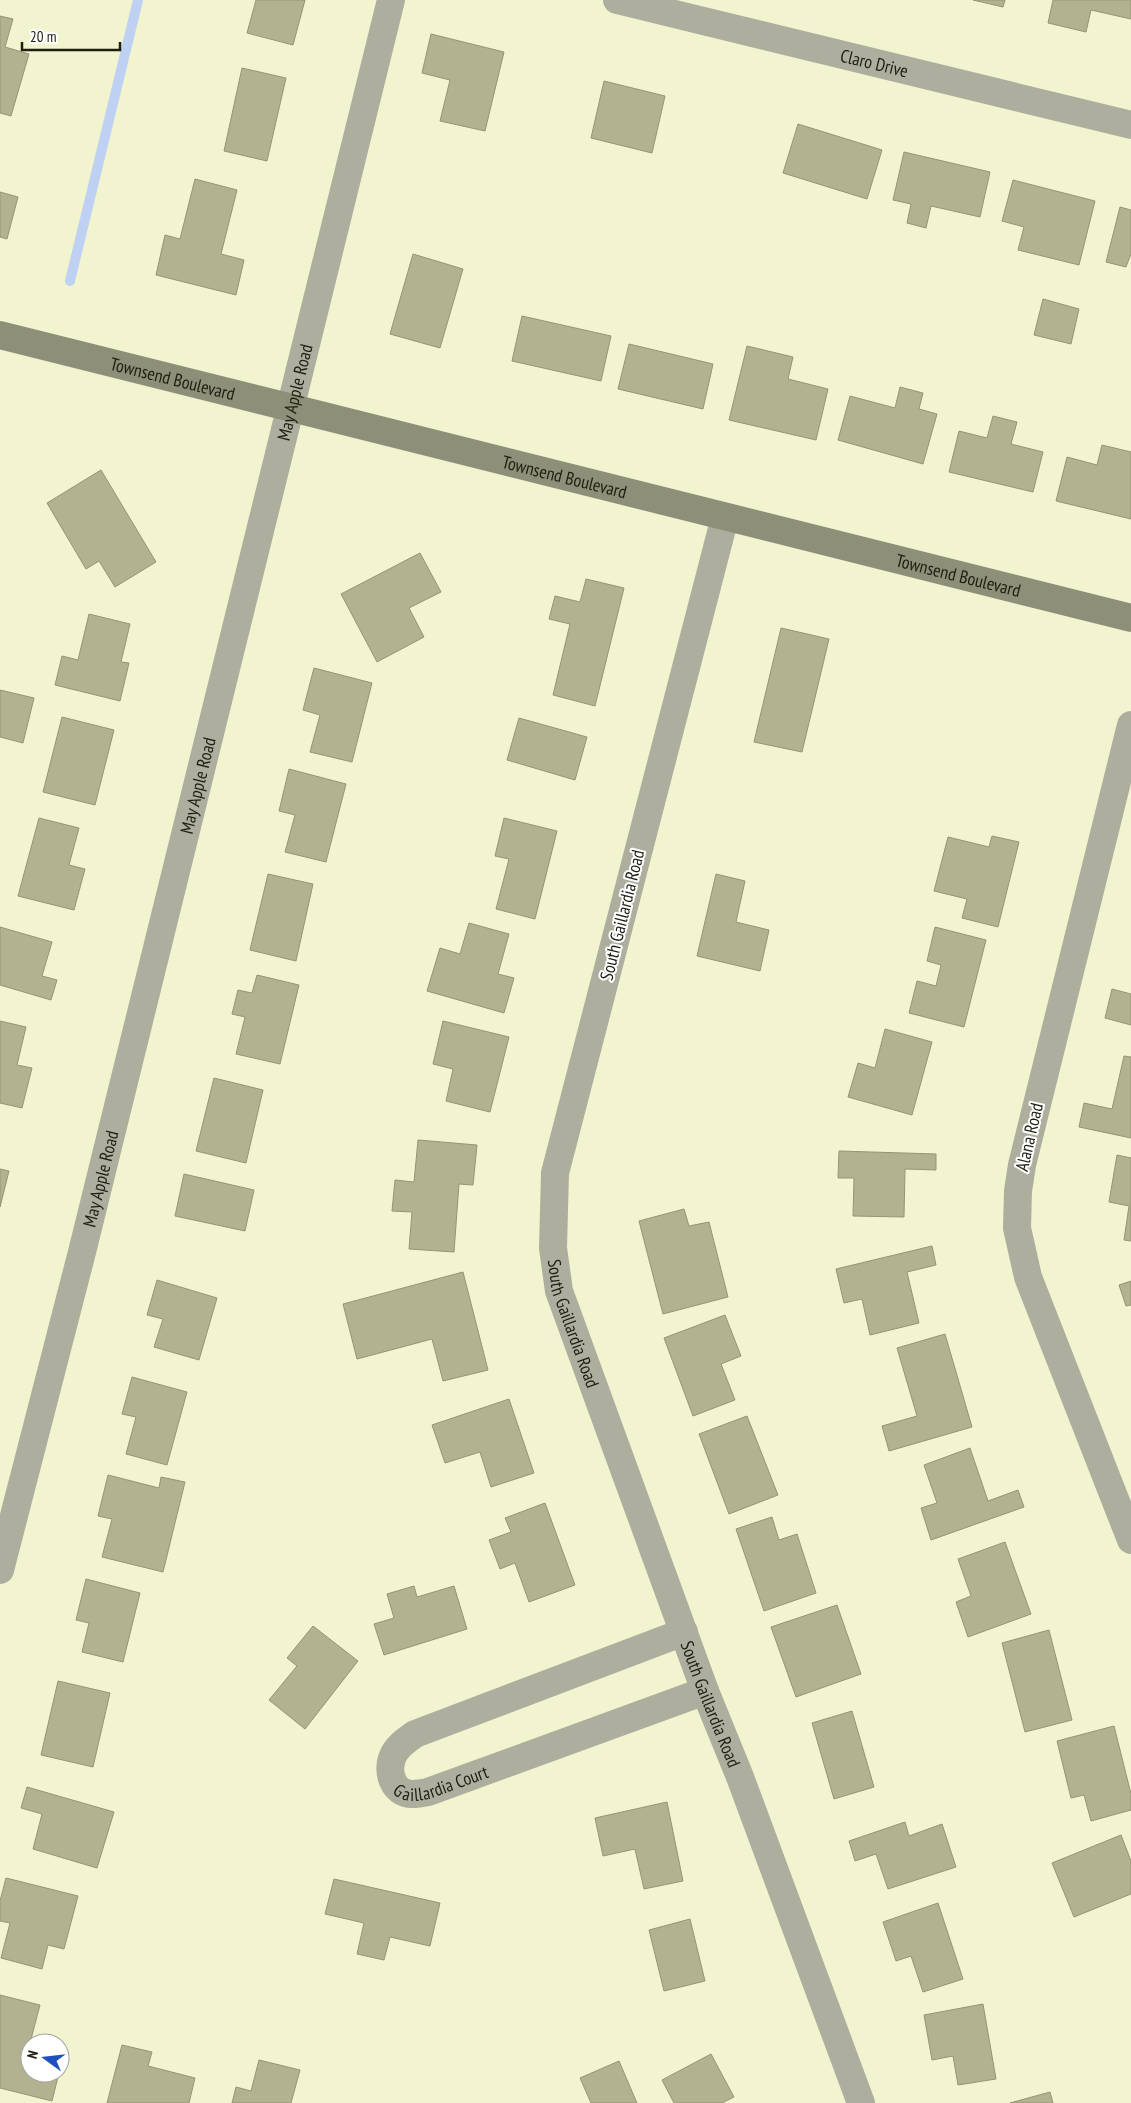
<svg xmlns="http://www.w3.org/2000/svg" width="1131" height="2103" font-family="'PT Sans Narrow',sans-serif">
<rect width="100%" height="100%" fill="#f2f3cf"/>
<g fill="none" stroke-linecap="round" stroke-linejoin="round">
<path stroke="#bed1f3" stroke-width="10" d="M70,281l68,-281"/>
</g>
<path fill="#b2b290" stroke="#949573" d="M256,0h49l-12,45 -46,-12z
M973,0h32l-2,7z
M1053,0h78v19l-40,-9 -5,22 -38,-9z
M0,16l13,3 -8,28 24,7 -18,62 -11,-3z
M431,34l73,18 -19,79 -45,-10 10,-41 -28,-7z
M242,68l44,10 -19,83 -43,-10z
M604,81l61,15 -13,57 -61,-15z
M798,124l84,26 -15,49 -84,-26z
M904,152l86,20 -10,45 -49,-11 -5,22 -19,-5 4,-19 -18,-4z
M195,179l42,11 -16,64 23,6 -8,35 -80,-20 9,-40 15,4z
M1013,180l82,21 -16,64 -61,-15 6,-23 -22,-6z
M0,192l18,5 -11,42 -7,-2z
M1120,207l11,3v44l-5,13 -20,-5z
M413,254l50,15 -23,79 -50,-14z
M1043,299l36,10 -8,35 -37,-9z
M522,316l89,20 -10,45 -89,-20z
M629,344l84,20 -10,45 -85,-20z
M747,346l46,11 -5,22 40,10 -12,51 -87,-20z
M900,387l23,6 -4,16 18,5 -14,50 -85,-24 12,-44 45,12z
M993,416l24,6 -6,22 32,8 -10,40 -84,-20 10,-41 28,7z
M1102,445l29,7v67l-75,-18 11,-44 30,8z
M101,470l55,92 -41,25 -16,-26 -13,8 -39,-66z
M420,553l21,39 -32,16 15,29 -47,25 -36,-68z
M586,579l38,9 -29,118 -42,-11 17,-71 -21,-5 6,-23 25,6z
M89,614l41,10 -9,38 8,1 -9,38 -65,-16 7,-29 16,4z
M781,628l48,11 -27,113 -48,-10z
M314,668l58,15 -20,79 -42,-10 10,-37 -17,-5z
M0,690l34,8 -11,45 -23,-6z
M62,717l52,13 -19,75 -52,-13z
M519,718l68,19 -12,43 -68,-20z
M289,769l57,15 -20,78 -41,-10 10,-37 -16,-4z
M39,818l40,10 -10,37 16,4 -11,41 -56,-14z
M504,818l53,13 -22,88 -39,-10 13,-50 -14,-3z
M992,836l27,6 -21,85 -36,-9 5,-19 -33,-8 14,-54 41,10z
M268,874l45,10 -17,77 -46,-11z
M716,874l29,7 -9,41 33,8 -9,41 -63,-15z
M469,923l40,11 -11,40 16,4 -10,35 -77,-22 13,-43 20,6z
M0,927l52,15 -10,34 15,4 -6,20 -51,-15z
M935,927l51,13 -22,87 -55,-14 8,-32 19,5 5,-21 -14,-4z
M257,975l42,10 -19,79 -44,-10 9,-37 -13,-3 6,-24 14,3z
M1112,989l19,5v31l-26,-7z
M0,1021l26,6 -9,38 15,3 -10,40 -22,-5z
M443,1021l66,16 -19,75 -44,-11 7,-32 -20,-5z
M885,1029l47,13 -20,73 -64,-18 10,-34 17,5z
M1124,1056l7,1v81l-52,-11 5,-24 28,6z
M214,1078l49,12 -17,73 -50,-12z
M418,1140l59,5 -4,40 -14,-1 -5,68 -45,-3 3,-37 -20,-1 3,-31 19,2z
M839,1151l97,3v16l-31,-1 -1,48 -51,-1 1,-38h-16z
M1117,1155l14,3v83l-7,-1 5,-34 -20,-4z
M0,1169l9,2 -9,36z
M184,1174l70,16 -9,41 -70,-15z
M684,1209l5,17 20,-4 19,75 -65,17 -24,-93z
M932,1246l4,19 -29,7 12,51 -49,12 -8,-36 -18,4 -8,-34z
M463,1272l25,98 -45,11 -11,-42 -75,20 -14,-55z
M157,1280l60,18 -18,62 -45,-13 9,-28 -16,-4z
M1131,1281v24l-5,1 -7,-21z
M725,1315l16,41 -20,8 14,36 -42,16 -29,-78z
M945,1334l27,93 -83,24 -7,-25 35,-10 -20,-68z
M132,1377l55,15 -20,73 -41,-11 10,-37 -14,-3z
M509,1399l25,74 -43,14 -11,-35 -35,11 -13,-38z
M747,1416l31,79 -49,19 -30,-80z
M970,1448l18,53 30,-11 6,17 -93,33 -10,-32 16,-5 -13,-38z
M108,1475l51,13 2,-11 24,5 -22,90 -61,-15 10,-38 -14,-3z
M545,1503l30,82 -46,17 -14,-39 -15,6 -11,-29 22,-8 -6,-14z
M772,1517l7,23 18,-6 19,59 -52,18 -28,-82z
M1005,1542l26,72 -63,23 -12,-35 15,-6 -13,-37z
M86,1579l54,14 -17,69 -41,-10 7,-29 -13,-3z
M414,1586l3,11 37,-11 13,43 -83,26 -10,-31 20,-6 -7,-24z
M837,1605l24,69 -65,23 -25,-70z
M313,1626l45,35 -53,68 -36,-29 28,-34 -10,-8z
M1049,1630l23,90 -47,12 -23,-89z
M58,1681l52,12 -17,74 -52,-12z
M852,1711l22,76 -40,12 -22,-76z
M1114,1726l17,68v16l-40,11 -7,-26 -13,3 -14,-57z
M27,1787l87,25 -17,56 -64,-19 9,-35 -21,-6z
M667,1802l16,79 -39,8 -9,-40 -32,7 -8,-38z
M905,1822l4,14 33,-12 14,43 -68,22 -12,-35 -21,7 -6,-20z
M1121,1835l10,26v33l-57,23 -22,-54z
M6,1878l72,18 -14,53 -16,-4 -6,24 -41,-11 9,-35 -10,-2v-20z
M334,1879l106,24 -10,43 -40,-9 -6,23 -27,-6 7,-31 -39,-9z
M938,1903l25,76 -40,13 -12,-36 -15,5 -13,-39z
M690,1919l15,62 -41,10 -15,-61z
M0,1995l40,10 -10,38v30h29l-7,28 -52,-13z
M983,2004l13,75 -38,6 -5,-29 -21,4 -8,-45z
M122,2045l30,7 -4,14 47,12 -6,25h-82z
M711,2054l23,43 -12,6h-48l-12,-23z
M259,2060l41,10 -9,33h-59l4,-16 15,4z
M619,2061l18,42h-46l-11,-25z
M1050,2092l3,11h-43z"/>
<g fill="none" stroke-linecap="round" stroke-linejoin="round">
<g stroke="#aeae9f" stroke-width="28">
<path id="s1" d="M617,0l514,125"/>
<path id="s2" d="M725,517l-170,656 -2,75 6,43 146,400 35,86 121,326"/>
<path d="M1131,725l-109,440 -4,26 -1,37 11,49 103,263"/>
<path id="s3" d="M0,1570l82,-318 309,-1252"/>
<path id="s4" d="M684,1632l-269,102c-8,6 -18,12 -22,22 -7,15 0,38 19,38 5,0 11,-1 16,-2l277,-101"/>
</g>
<path stroke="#8e8f79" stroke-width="28" id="s5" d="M0,335l1131,283"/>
</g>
<g text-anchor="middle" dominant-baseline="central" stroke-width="4" stroke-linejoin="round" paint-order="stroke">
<g font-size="18" fill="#1e1e11" stroke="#fff">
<text stroke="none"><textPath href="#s1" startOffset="265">Claro Drive</textPath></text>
<text stroke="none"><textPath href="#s5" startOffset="178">Townsend Boulevard</textPath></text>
<text stroke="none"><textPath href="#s3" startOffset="1214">May Apple Road</textPath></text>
<text stroke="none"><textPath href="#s5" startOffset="582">Townsend Boulevard</textPath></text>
<text stroke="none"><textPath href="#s5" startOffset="988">Townsend Boulevard</textPath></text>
<text stroke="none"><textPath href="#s3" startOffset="809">May Apple Road</textPath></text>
<text transform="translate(622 915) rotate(-76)">South Gaillardia Road</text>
<text transform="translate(1029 1137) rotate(-77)">Alana Road</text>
<text stroke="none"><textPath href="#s3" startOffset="404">May Apple Road</textPath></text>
<text stroke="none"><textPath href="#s2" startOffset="831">South Gaillardia Road</textPath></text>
<text stroke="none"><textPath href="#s2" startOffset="1236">South Gaillardia Road</textPath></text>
<text stroke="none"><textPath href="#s4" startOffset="400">Gaillardia Court</textPath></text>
</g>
</g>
<g transform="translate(45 2058) rotate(285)"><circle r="24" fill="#ffffff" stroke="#a5a5a0"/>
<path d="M0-4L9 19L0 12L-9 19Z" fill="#1e51be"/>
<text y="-8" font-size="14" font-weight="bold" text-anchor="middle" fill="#1e1e11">N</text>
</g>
<path d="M22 42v8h98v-8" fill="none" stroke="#1e1e11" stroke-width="2.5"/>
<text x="30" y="42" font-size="15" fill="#1e1e11" stroke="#ffffff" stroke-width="4" paint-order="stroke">20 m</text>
</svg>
